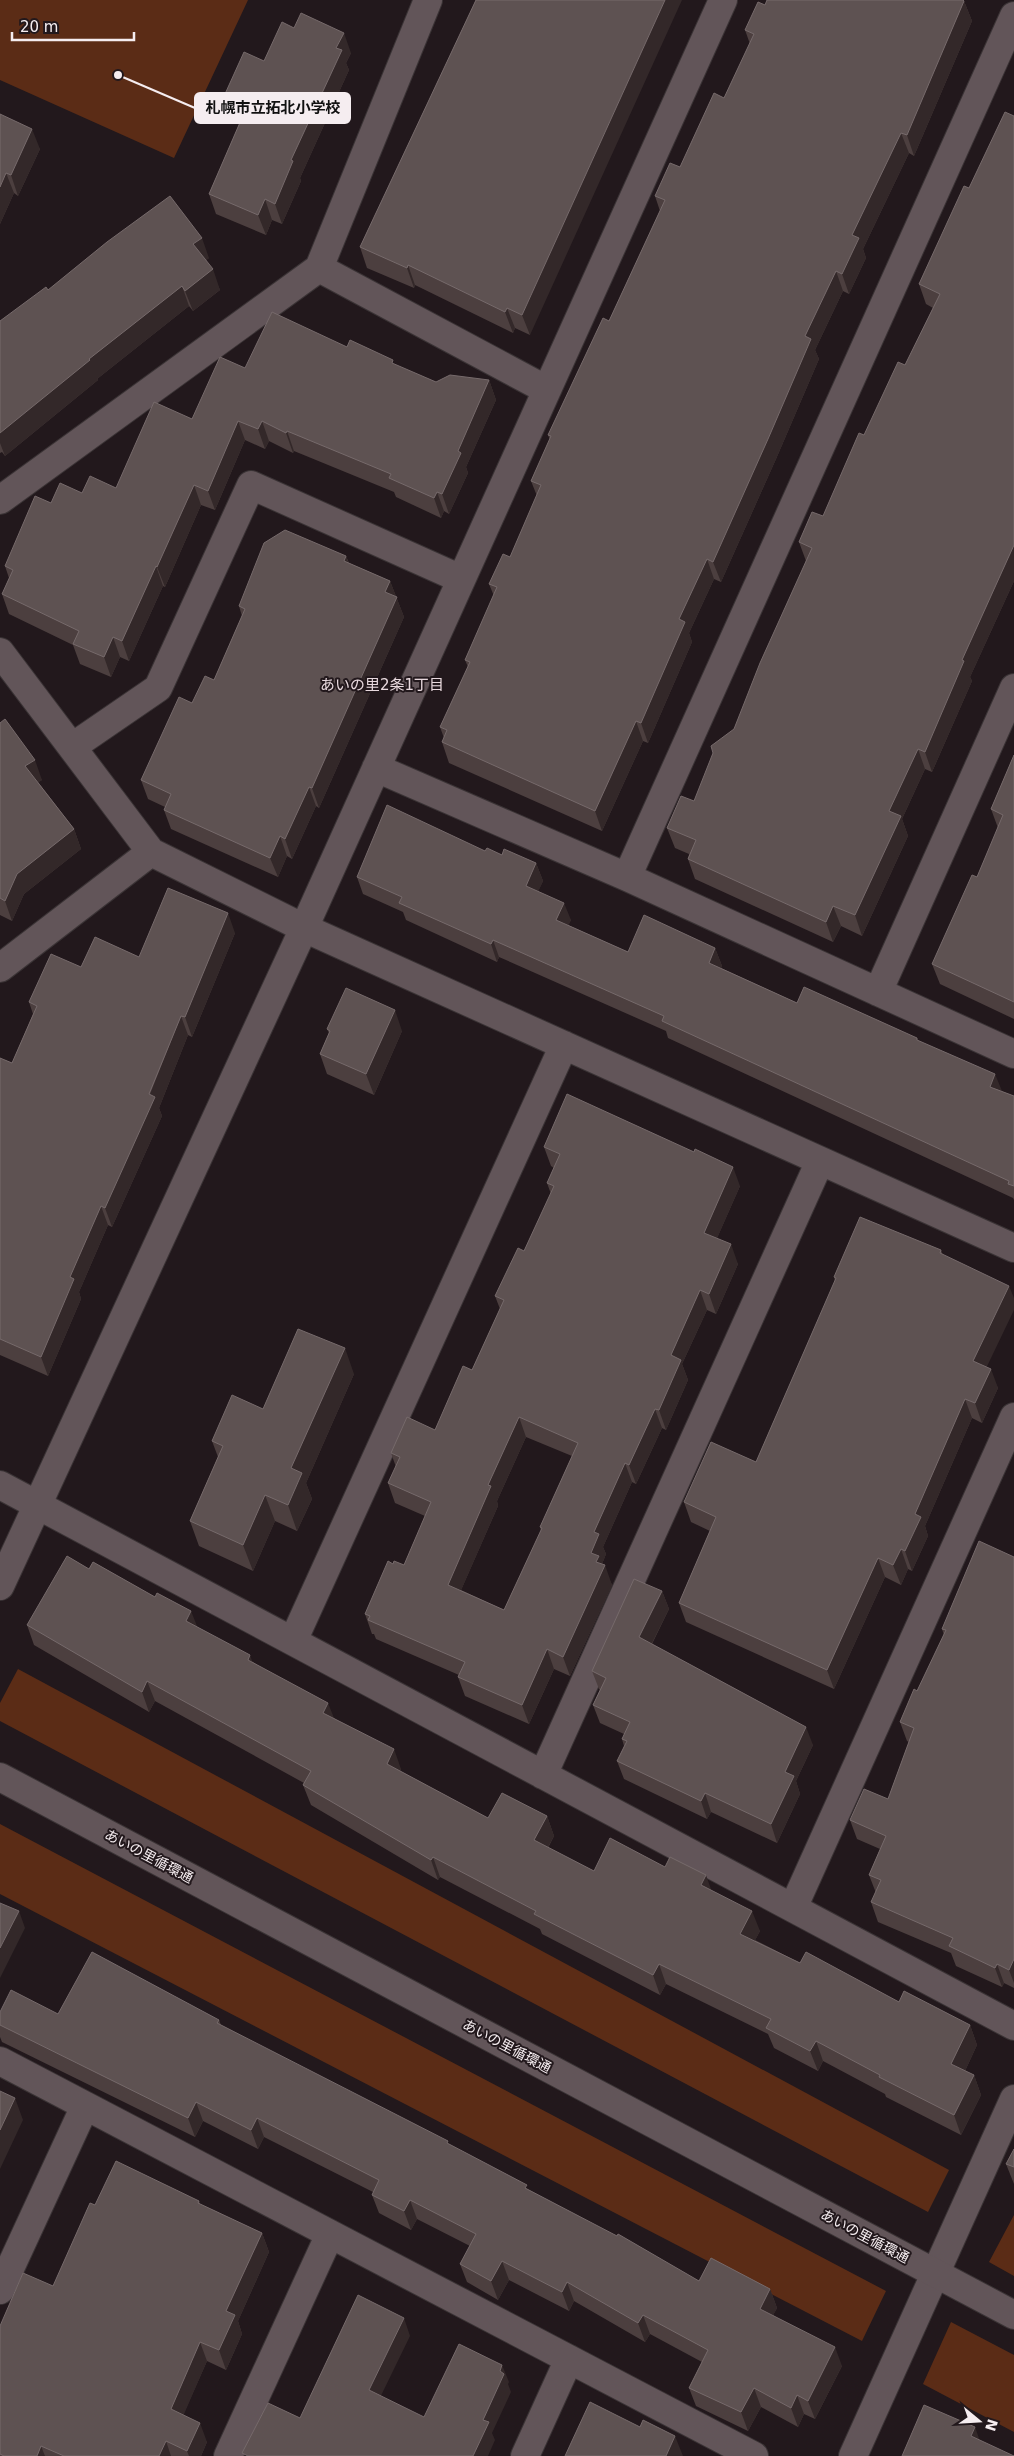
<svg xmlns="http://www.w3.org/2000/svg" width="1014" height="2456" font-family="'DejaVu Sans','Noto Sans JP',sans-serif">
<rect width="100%" height="100%" fill="#22181c"/>
<path fill="#5b2c16" d="M0,0h248l-74,158 -174,-78z
M18,1669l931,501 -21,42 -928,-491v-18z
M0,1824l886,467 -24,50 -862,-447z
M1014,2215v61l-25,-14z
M951,2322l63,33v77l-91,-48z"/>
<g fill="none" stroke-linecap="round" stroke-linejoin="round">
<g stroke="#3a3335" stroke-width="30">
<path id="minor" d="M319,268l228,122
M0,500l319,-232 109,-268
M0,652l151,200 153,76 419,-928
M72,747l86,-59 93,-203 210,94
M376,768l251,109 387,177
M627,877l387,-861
M0,968l151,-116
M878,992l136,-304
M0,1485l1014,541
M0,1586l304,-658 710,320
M293,1641l271,-596
M543,1775l277,-614
M793,1908l221,-491
M0,2061l754,395
M0,2290l85,-184
M228,2456l102,-222
M525,2456l44,-97
M853,2456l161,-357"/>
</g>
<g stroke="#3a3335" stroke-width="30">
<path id="tertiary" d="M0,1777l1014,538"/>
</g>
<use href="#minor" stroke="#625559" stroke-width="28"/>
<use href="#tertiary" stroke="#625559" stroke-width="28"/>
</g>
<path fill="#4c3f3f" fill-rule="evenodd" d="M476,0l54,335 -15,-7 -2,5 -98,-48 -1,3 -47,-20 -7,-21z
M964,1l8,20 -58,135 -5,-3 -46,96 3,9 -17,36 -6,-3 -28,59 4,9 -43,100 -55,123 -7,-3 -25,54 3,9 -44,101 -5,-2 -41,90 -153,-68 -7,-21 2,-4 -4,-11 28,-60 -3,-7 29,-64 -5,-12 21,-27 27,-61 -6,-15 19,-41 -2,-5 61,-114 51,-110 -5,-15 25,-29 44,-69 26,-54 -5,-14 20,-25z
M351,53l-5,10 3,7 -49,108 1,3 -19,43 -10,-4 -6,15 -50,-21 -7,-20 33,-76 -10,-4 -7,-20 39,-33z
M0,114l40,35 -22,47 -4,-3 -14,31z
M1014,116v465l-44,96 2,4 -40,91 -7,-3 -23,50 6,17 -46,100 -21,-10 -8,16 -138,-63 -7,-20 1,-5 -14,-6 -8,-20 27,-27 40,-72 72,-168 -7,-19 24,-26 41,-81 41,-70 28,-57 -7,-4 -7,-20 50,-96z
M209,258l-3,2 14,30 -27,21 -4,-5 -92,73 1,1 -93,76 -3,-4 -2,1v-132l48,-31z
M347,347l47,18 42,17 53,-2 7,20 -30,67 2,6 -19,41 -5,-3 -3,7 -45,-21 -2,-5 -100,-41 -1,2 -24,-12 -4,8 -20,-9 -30,70 -14,-5 -36,82 -2,-1 -34,75 -9,-4 -9,20 -31,-13 -7,-19 -64,-31 -7,-20 7,-16 -4,-12 46,-63 31,-10 34,-5 76,-69 53,-51z
M346,556l3,7 41,18 14,36 -85,191 -3,-2 -24,53 -5,-3 -9,21 -107,-48 -7,-19 1,-3 -17,-8 -7,-19 51,-77 22,-23 28,-64 -3,-10z
M0,723l42,57 -4,2 36,47 7,20 -57,45 -12,27 -12,-6z
M1014,755v264l-74,-35 -8,-20 45,-87 21,-49 -7,-19z
M485,851l51,12 7,18 -5,10 33,29 -3,5 60,27 87,-4 7,18 -1,2 76,35 121,38 83,50 13,5v104l-1,-2 -345,-160 -2,-7 -167,-74 -2,5 -91,-42 -3,-8 -40,-18 -6,-17z
M235,933l-43,104 -4,-2 -29,73 3,8 -50,111 -4,-2 -29,67 2,7 -33,77 -48,-21v-297l12,5 21,-49 -4,-12 52,-35 58,-10z
M327,1029l75,2 -28,64 -47,-21 -7,-20 9,-21z
M544,1147l196,39 -23,52 21,26 -22,50 -9,-4 -25,54 6,16 -22,50 -4,-2 -26,56 -4,-2 -29,65 3,7 -4,10 10,21 -42,91 -16,-7 -25,55 -64,-28 -7,-19 1,-2 -83,-36 -2,-5h-2l-7,-20 28,-50 11,1 21,-49 -30,-13 -7,-20 8,-16 -5,-14 44,-23 37,-60 28,-61 -5,-13 29,-45 27,-57 -4,-11 7,-15 -3,-2zM526,1437l46,19 -32,71 1,4 -37,79 -43,-20 37,-84 -1,-5z
M941,1250l46,117 11,21 -16,35 -10,-5 -47,108 3,10 -16,35 -4,-2 -7,16 -16,-8 -51,112 -148,-67 -7,-19 31,-72 -19,-9 -7,-20 72,-40 79,-181 -1,-4z
M354,1374l-48,109 6,16 -15,32 -22,-10 -22,50 -54,-25 -9,-25 28,-64 -6,-16 51,-32z
M1014,1557v431l-10,-5 -2,4 -46,-21 -5,-13 -73,-31 -7,-20 5,-9 -7,-18 11,-26 -23,-10 -7,-19 38,-21 21,-57 -2,-1 -7,-19 17,-31 27,-56 -2,-6z
M89,1569l66,28 42,30 56,35 81,56 67,51 -1,2 88,47 59,-2 7,20 -6,12 46,23 71,-4 46,23 49,41 -5,9 45,23 99,39 71,23 7,20 -12,26 9,4 7,20 -20,40 -75,-38 -1,-3 -62,-33 -5,10 -44,-23 -6,-14 -102,-50 -6,11 -118,-61 -2,-5 -100,-52 -2,3 -127,-75 -8,-20 1,-2 -149,-82 -6,11 -115,-67 -7,-20z
M662,1591l7,18 -17,35 161,101 -17,36 4,13 -23,49 -66,-31 -4,7 -83,-40 -7,-18 7,-15 -2,-7 2,-5 -24,-11 -7,-18 7,-15 -1,-1 -7,-18z
M0,2012l219,8 2,5 228,120 80,45 170,91 71,8 7,19 -4,7 69,51 -27,53 -11,-5 -6,13 -37,-20 -13,24 -52,-25 -7,-18 13,-26 -52,-28 -5,8 -71,-41 -5,10 -60,-31 -11,20 -31,-18 -7,-18 10,-18 -53,-27 -6,11 -32,-17 -7,-18 1,-3 -109,-55 -6,12 -55,-28 -8,16 -193,-95 -2,-5z
M1014,2149v35l-8,-20z
M199,2201l1,3 62,29 7,19 -31,69 4,13 -16,36 -19,-9 -24,54 24,27 -6,14h-201v-130l53,-40 42,-81z"/>
<path fill="#332829" d="M665,0h17l-152,335 -8,-20z
M964,1l8,20 -58,135 -7,-21z
M344,33l7,20 -5,10 3,7 -49,108 1,3 -19,43 -7,-20 16,-44 45,-112z
M32,129l8,20 -22,47 -7,-21z
M901,133l8,20 -46,96 3,9 -17,36 -7,-20 10,-39z
M6,173l8,20 -14,31v-37z
M265,199l7,21 -6,15 -8,-20z
M202,238l7,20 -8,6 -8,-20z
M408,265l7,20 -1,3 -7,-20z
M213,269l7,21 -27,21 -8,-20z
M836,271l7,20 -28,59 4,9 -43,100 -55,123 -8,-20 92,-226z
M182,286l7,20 -92,73 1,1 -93,76 -5,-13v-10l89,-74z
M507,308l8,20 -2,5 -8,-21z
M489,380l7,20 -30,67 2,6 -19,41 -7,-20 16,-43z
M238,421l7,19 -30,70 -7,-19z
M262,421l7,20 -4,8 -7,-20z
M287,431l7,20 -1,2 -7,-20z
M194,485l7,20 -36,82 -8,-20z
M437,492l7,19 -3,7 -7,-20z
M1014,545v36l-44,96 2,4 -40,91 -7,-20 37,-92z
M346,556l7,20 -9,-15z
M707,559l7,20 -25,54 3,9 -44,101 -7,-20 38,-104z
M156,566l7,20 -34,75 -7,-20z
M390,581l14,36 -85,191 -7,-20 73,-196z
M113,637l7,20 -9,20 -7,-20z
M636,721l7,20 -41,90 -7,-20z
M918,749l7,20 -23,50 6,17 -46,100 -7,-21 34,-104z
M35,760l7,20 -9,6 -8,-20z
M309,787l7,19 -24,53 -7,-20z
M74,829l7,20 -57,45 -12,27 -7,-20 12,-27z
M280,836l7,20 -9,21 -8,-19z
M536,863l7,18 -10,22 -7,-17z
M564,903l7,17 -8,18 -7,-18z
M833,906l8,20 -8,16 -7,-20z
M228,913l7,20 -43,104 -7,-20z
M493,940l6,17 -2,5 -6,-18z
M715,948l7,18 -7,15 -6,-18z
M395,1010l7,21 -28,64 -8,-21z
M181,1016l7,19 -29,73 3,8 -50,111 -7,-19z
M995,1074l7,17 -12,-4z
M733,1167l7,19 -29,66 -7,-19z
M101,1206l7,19 -29,67 2,7 -33,77 -7,-19 29,-80z
M731,1244l7,20 -22,50 -7,-20z
M1009,1286l5,12v12l-34,71 -7,-20z
M700,1290l7,20 -25,54 6,16 -22,50 -7,-20 12,-55z
M345,1348l9,26 -48,109 6,16 -15,32 -9,-26 3,-37z
M991,1369l7,19 -16,35 -7,-20z
M965,1399l7,19 -47,108 3,10 -16,35 -7,-20 10,-37z
M655,1409l7,19 -26,56 -7,-19z
M519,1417l7,20 -29,64 1,5 -43,98 -7,-19 40,-100z
M625,1463l7,19 -29,65 3,7 -4,10 3,1 7,20 -42,91 -7,-19 28,-104 3,-21z
M265,1495l10,26 -22,50 -10,-26z
M901,1549l7,20 -7,16 -8,-20z
M878,1558l7,19 -51,112 -7,-19z
M662,1591l7,18 -23,46 -7,-18z
M191,1611l8,20 -13,-10z
M547,1649l7,20 -25,55 -7,-19z
M250,1655l7,20 -9,-15z
M147,1681l8,20 -6,11 -7,-20z
M328,1703l8,20 -13,-10z
M806,1727l7,18 -17,36 4,13 -23,49 -6,-19 14,-52z
M394,1749l7,20 -7,15 -7,-20z
M705,1793l6,19 -4,7 -6,-18z
M547,1816l7,20 -13,24 -7,-20z
M433,1857l7,20 -2,3 -7,-20z
M706,1875l7,20 -12,-10z
M19,1911l6,17 -25,50v-30z
M752,1911l8,20 -12,23 -8,-20z
M1014,1959v24l-5,-13z
M659,1964l7,20 -6,11 -7,-20z
M997,1964l7,19 -2,4 -7,-19z
M970,2025l7,20 -18,39 -8,-20z
M816,2041l7,20 -5,10 -8,-20z
M974,2075l7,20 -20,40 -7,-20z
M15,2098l8,22 -23,49v-39z
M196,2102l7,19 -8,16 -7,-19z
M257,2118l7,19 -6,12 -7,-19z
M410,2200l7,19 -6,11 -7,-19z
M262,2233l7,19 -31,69 4,13 -16,36 -7,-20 7,-39z
M502,2261l7,19 -11,20 -7,-19z
M567,2282l7,19 -5,10 -7,-19z
M770,2289l7,19 -10,19 -7,-18z
M643,2315l7,19 -5,8 -7,-19z
M404,2318l6,18 -35,72 -6,-18z
M200,2342l7,19 -29,67 -7,-19z
M835,2347l7,19 -27,53 -7,-18z
M502,2365l7,17 -1,2 3,8 -19,41 3,7 -7,16h-15l10,-36z
M754,2388l7,19 -13,24 -7,-19z
M797,2395l7,19 -6,13 -7,-19z
M200,2423l7,19 -6,14h-12l-2,-5z
M975,2427l7,20 -11,-11z
M675,2436l8,20h-17z
M166,2441l5,15h-12z
M41,2446l4,10h-8z"/>
<path fill="#5e5252" stroke="#766a6b" fill-rule="evenodd" d="M476,0h189l-143,315 -15,-7 -2,4 -97,-47 -1,3 -47,-21z
M767,0h196l1,1 -57,134 -6,-2 -49,102 7,3 -17,36 -6,-3 -31,65 6,3 -43,100 -55,123 -6,-3 -28,60 6,3 -44,101 -5,-2 -41,90 -153,-69 5,-12 -7,-3 30,-65 -5,-2 32,-73 -8,-3 14,-30 7,3 31,-72 -10,-4 20,-45 -3,-1 55,-117 6,3 56,-121 -10,-4 15,-33 10,4 34,-74 10,5 30,-64 -9,-4 13,-28 7,3z
M301,13l43,20 -8,15 6,2 -51,110 2,1 -18,43 -10,-5 -7,16 -49,-21 39,-90 -23,-10 19,-42 20,9 18,-39 12,6z
M1005,112l9,4v429l-52,115 2,1 -39,91 -7,-3 -29,62 12,5 -46,99 -22,-9 -7,16 -138,-63 8,-19 -29,-12 14,-32 13,5 19,-48 -2,-7 23,-17 26,-66 52,-115 -13,-6 13,-30 11,4 36,-83 5,2 34,-73 7,3 35,-71 -21,-10 45,-98 5,2z
M0,114l32,15 -21,46 -5,-2 -6,14z
M170,196l32,42 -9,6 20,25 -28,22 -3,-5 -93,73 1,1 -90,73v-112l46,-34 2,3 59,-48z
M272,312l75,35 3,-7 43,20 -1,3 44,19 14,-7 39,5 -31,71 3,2 -19,41 -5,-2 -3,6 -45,-20 2,-4 -104,-43 -1,2 -24,-12 -4,8 -20,-8 -30,70 -14,-6 -37,82 -1,-1 -34,75 -9,-4 -9,20 -31,-13 6,-13 -77,-37 11,-24 -8,-4 30,-70 16,7 9,-20 22,10 8,-17 26,12 38,-86 38,17 28,-62 25,11z
M285,530l61,26 -2,5 46,20 -5,11 12,5 -85,191 -3,-1 -24,52 -5,-3 -10,22 -106,-48 7,-16 -30,-14 38,-83 13,6 13,-27 9,4 31,-71 -6,-3 25,-63z
M5,719l30,41 -10,6 49,63 -57,45 -12,27 -5,-3v-175z
M1014,755v247l-82,-38 40,-89 5,2 26,-62 -12,-6z
M387,805l98,46 2,-3 15,7 2,-6 32,14 -10,23 38,17 -8,17 72,32 16,-37 71,33 -6,15 88,40 7,-16 113,51v2l78,34 -5,13 24,9v90l-6,-2 1,-3 -347,-160 2,-5 -171,-76 -2,4 -92,-41 3,-6 -45,-20z
M168,888l60,25 -43,104 -4,-1 -32,78 6,3 -50,111 -4,-2 -31,71 4,2 -33,78 -41,-18v-281l12,5 25,-57 -8,-4 22,-48 30,13 14,-30 44,20z
M346,988l49,22 -29,64 -46,-20 10,-23 -3,-2z
M567,1094l127,58 1,-3 38,18 -29,66 27,11 -22,50 -9,-4 -29,65 10,5 -22,50 -4,-1 -26,56 -4,-2 -31,69 5,2 -8,19 8,3 -3,6 9,3 -42,92 -16,-8 -25,56 -64,-28 7,-15 -97,-42 2,-4 -5,-2 23,-53 5,3 1,-3 10,4 27,-63 -43,-19 12,-26 -9,-4 16,-36 28,13 28,-64 9,4 32,-70 -9,-4 23,-48 6,3 30,-65 -7,-3 13,-29 -16,-7zM519,1417l59,26 -38,84 2,1 -38,82 -56,-25 43,-99 -3,-1z
M860,1217l81,33 -1,3 69,33 -36,75 18,8 -16,34 -10,-4 -50,115 6,3 -16,34 -4,-2 -8,16 -15,-7 -51,112 -148,-67 37,-86 -32,-15 27,-60 45,20 80,-184 -2,-1z
M298,1329l47,19 -54,120 11,5 -14,32 -23,-10 -22,50 -53,-24 33,-75 -11,-5 20,-46 31,14z
M979,1541l35,16v402l-5,11 -12,-6 -2,4 -46,-22 4,-8 -82,-36 10,-22 -12,-5 17,-39 -36,-16 14,-31 24,10 26,-71 -14,-6 14,-33 3,2 29,-61 -4,-1z
M67,1556l22,13 4,-7 62,35 2,-4 34,18 -5,10 64,34 -2,5 80,43 -5,10 71,36 -7,15 101,54 14,-25 45,23 -13,24 60,31 16,-33 55,29 5,-10 36,18 -5,10 51,26 -12,23 60,29 6,-11 93,50 5,-11 66,34 -19,39 23,11 -20,40 -75,-38 1,-2 -64,-34 -6,10 -44,-23 5,-9 -112,-55 -6,11 -119,-61 2,-3 -103,-54 -2,3 -128,-75 8,-14 -164,-90 -5,11 -115,-67z
M634,1579l28,12 -23,46 167,90 -21,45 9,4 -23,48 -66,-31 -4,8 -84,-40 10,-20 -5,-2 8,-17 -37,-17 13,-27 -14,-7z
M0,1903l19,8 -19,37z
M92,1952l127,68 -2,3 231,118 -1,2 80,42 -2,3 92,48 1,-2 81,47 12,-23 59,31 -10,20 75,38 -27,54 -11,-6 -6,13 -37,-20 -13,24 -52,-24 19,-38 -65,-35 -5,8 -71,-41 -5,10 -60,-31 -11,20 -31,-17 16,-30 -66,-34 -6,11 -32,-16 7,-15 -122,-62 -6,12 -55,-28 -8,16 -188,-93v-13l11,-22 47,24z
M0,2091l15,7 -15,32z
M1014,2149v18l-8,-3z
M116,2161l83,40 -1,2 64,30 -36,78 9,4 -16,35 -19,-8 -29,67 29,14 -13,28 -21,-10 -7,15h-95l-23,-10 -4,10h-33l-4,-2v-128l23,-53 30,13 37,-83 5,2z
M358,2295l46,23 -35,72 55,27 35,-73 43,21 -2,6 4,3 -21,46 6,2 -16,34h-225l-6,-3 26,-50 32,15z
M590,2402l50,25 3,-7 32,16 -9,20h-101z
M924,2405l51,22 -4,9 43,20h-112z"/>
<g text-anchor="middle" dominant-baseline="central" stroke-width="4" stroke-linejoin="round" paint-order="stroke">
<g font-size="14" fill="#f5edf0" stroke="#22181c">
<text transform="translate(149 1856) rotate(28)">あいの里循環通</text>
<text transform="translate(507 2046) rotate(28)">あいの里循環通</text>
<text transform="translate(865 2236) rotate(28)">あいの里循環通</text>
</g>
<g font-size="15" fill="#e8d9de" stroke="#22181c">
<text x="382" y="685">あいの里2条1丁目</text>
</g>
</g>
<path fill="none" stroke="#f5edf0" stroke-width="2" d="M118 75L195 108"/>
<circle fill="#f5edf0" stroke="#22181c" stroke-width="2" cx="118" cy="75" r="5"/>
<rect fill="#f5edf0" stroke="#f5edf0" stroke-width="2" x="195" y="93" width="155" height="30" rx="5"/>
<g font-size="15" text-anchor="middle" font-weight="bold" fill="#111">
<text x="273" y="113">札幌市立拓北小学校</text>
</g>
<g transform="translate(979 2421) rotate(108)" stroke="#22181c" stroke-width="4" paint-order="stroke">
<path d="M0-4L9 19L0 12L-9 19Z" fill="#f5edf0"/>
<text y="-8" font-size="14" font-weight="bold" text-anchor="middle" fill="#f5edf0">N</text>
</g>
<path d="M12 32v8h122v-8" fill="none" stroke="#f5edf0" stroke-width="2.5"/>
<text x="20" y="32" font-size="15" fill="#f5edf0" stroke="#22181c" stroke-width="4" paint-order="stroke">20 m</text>
</svg>
